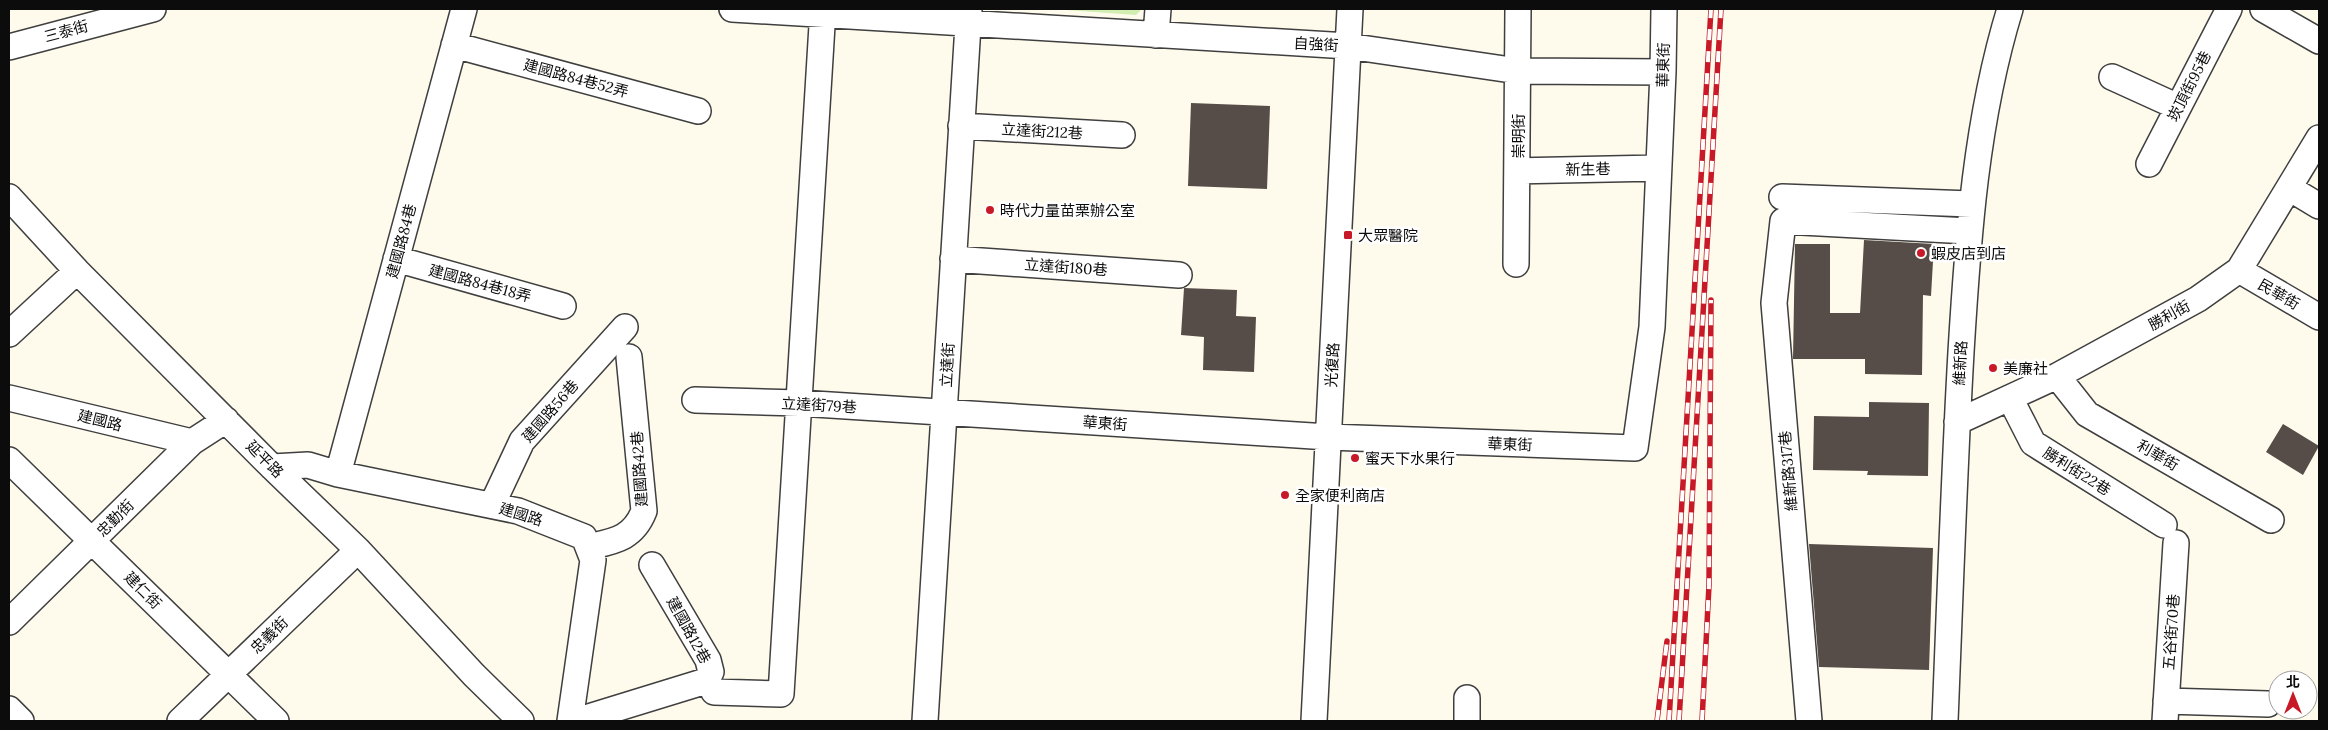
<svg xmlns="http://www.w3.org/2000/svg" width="2328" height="730" font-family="Lora,'Noto Sans TC',serif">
<rect width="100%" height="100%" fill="#fffbec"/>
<path fill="#d2edb2" d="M1052,9h90l-6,6z"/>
<path fill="#564d48" d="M1191,103l79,3 -3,83 -79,-3z
M1864,240l70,4 -3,52 -8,-1 -1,80 -57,-1v-15h-72l2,-115h35v69h30z
M1184,288l53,2 -1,26 20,1 -2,55 -51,-2 1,-33 -23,-2z
M1869,402l60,1 -1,73 -61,-1 1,-4 -55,-1 1,-54 55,1z
M2283,424l36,22 -16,29 -37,-23z
M1809,544l124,4 -4,122 -110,-3z"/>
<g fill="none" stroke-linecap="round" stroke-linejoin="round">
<g stroke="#3f3f3f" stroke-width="28">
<path id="minor" d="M732,9l616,37 170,25 145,1
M2263,9l56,32
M1156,35l2,-26
M454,45l244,66
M9,47l144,-38
M2112,77l66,30
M961,126l161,9
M2149,164l80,-155
M1518,171l140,-3
M2289,188l30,18
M9,197l68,74 195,196 86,83 116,125 47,46
M1782,197l189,7
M396,259l167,47
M953,259l226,16
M1516,264l2,-255
M2239,270l80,47
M9,334l68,-63
M2057,376l30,38 184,106
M9,398l183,44
M2010,398l23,45 131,82
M695,400l104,3 529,34 307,11 17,-121 11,-255 1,-63
M1957,422l100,-46 141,-77 41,-29 80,-132
M9,460l267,261
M272,467l36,-2 30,9 180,37 66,26 9,23 -23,161
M338,474l126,-465
M492,505l30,-64 103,-114
M588,547c26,-6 45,-8 56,-36l-15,-154
M9,622l183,-180 34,-22
M714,692l67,2 42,-685
M2166,701l102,3
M9,709l12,12
M180,721l178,-171
M576,721l130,-40 5,-9 -3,-12 -56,-95
M925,721l44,-712
M1314,721l36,-712
M1467,721v-23
M1809,721l-35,-418 9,-82 185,10
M1945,721c5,-123 9,-246 16,-369 7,-116 15,-232 49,-343
M2165,721l11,-178"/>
</g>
<use href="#minor" stroke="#fff" stroke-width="25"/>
<g stroke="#c71927" stroke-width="5.5">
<path id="rail" d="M1657,721l10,-80
M1669,721l42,-712
M1679,721l42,-712
M1702,721l7,-136 2,-285"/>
</g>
<use href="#rail" stroke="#fff" stroke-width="4" stroke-dasharray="11" stroke-linecap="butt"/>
</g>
<g fill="#c71927" stroke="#fff" stroke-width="2">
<circle cx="990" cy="210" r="5"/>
<rect x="1343" y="230" width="10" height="10" rx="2.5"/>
<circle cx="1921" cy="253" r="5"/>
<circle cx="1993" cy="368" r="5"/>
<circle cx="1355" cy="458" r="5"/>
<circle cx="1285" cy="495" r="5"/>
</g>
<g text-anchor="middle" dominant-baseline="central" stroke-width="5" stroke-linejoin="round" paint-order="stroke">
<g font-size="15" fill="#0c0c0c" stroke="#fff">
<text transform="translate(66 31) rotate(-15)">三泰街</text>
<text transform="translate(1316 44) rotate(3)">自強街</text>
<text transform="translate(1663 65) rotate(-89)">華東街</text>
<text transform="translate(576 78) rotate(15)">建國路84巷52弄</text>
<text transform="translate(2189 86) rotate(-63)">崁頂街95巷</text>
<text transform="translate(1042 131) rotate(3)">立達街212巷</text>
<text transform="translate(1518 136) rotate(-90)">崇明街</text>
<text transform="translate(1588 169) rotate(-1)">新生巷</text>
<text transform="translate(401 241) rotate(-75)">建國路84巷</text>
<text transform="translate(1066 267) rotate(4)">立達街180巷</text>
<text transform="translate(480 283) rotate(15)">建國路84巷18弄</text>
<text transform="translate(2279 294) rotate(30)">民華街</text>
<text transform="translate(2169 315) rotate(-29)">勝利街</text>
<text transform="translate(1960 363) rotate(-87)">維新路</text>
<text transform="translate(947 365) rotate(-87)">立達街</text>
<text transform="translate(1332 365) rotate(-87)">光復路</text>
<text transform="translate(819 405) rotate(3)">立達街79巷</text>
<text transform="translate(550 411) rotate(-49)">建國路56巷</text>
<text transform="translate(100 420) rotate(14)">建國路</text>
<text transform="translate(1105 423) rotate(4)">華東街</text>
<text transform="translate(1510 444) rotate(2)">華東街</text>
<text transform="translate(2158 455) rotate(30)">利華街</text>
<text transform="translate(265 459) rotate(45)">延平路</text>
<text transform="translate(639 469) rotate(-94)">建國路42巷</text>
<text transform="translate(1788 471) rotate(-95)">維新路317巷</text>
<text transform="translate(2077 471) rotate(32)">勝利街22巷</text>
<text transform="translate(521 514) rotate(17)">建國路</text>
<text transform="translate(115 518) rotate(-45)">忠勤街</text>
<text transform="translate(143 590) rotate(45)">建仁街</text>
<text transform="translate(689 630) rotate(61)">建國路12巷</text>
<text transform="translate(2171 632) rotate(-86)">五谷街70巷</text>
<text transform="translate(269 635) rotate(-44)">忠義街</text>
</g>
<g font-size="15" fill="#0c0c0c" stroke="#fff" text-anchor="start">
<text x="1000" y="210">時代力量苗栗辦公室</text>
<text x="1358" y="235">大眾醫院</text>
<text x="1931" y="253">蝦皮店到店</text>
<text x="2003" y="368">美廉社</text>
<text x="1365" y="458">蜜天下水果行</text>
<text x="1295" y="495">全家便利商店</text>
</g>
</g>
<rect width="2328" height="730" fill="none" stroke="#0c0c0c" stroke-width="20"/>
<g transform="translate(2293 695)"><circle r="24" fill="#ffffff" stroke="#9e9e9e"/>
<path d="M0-4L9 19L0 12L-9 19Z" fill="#c71927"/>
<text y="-8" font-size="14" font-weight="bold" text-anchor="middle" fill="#0c0c0c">北</text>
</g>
</svg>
